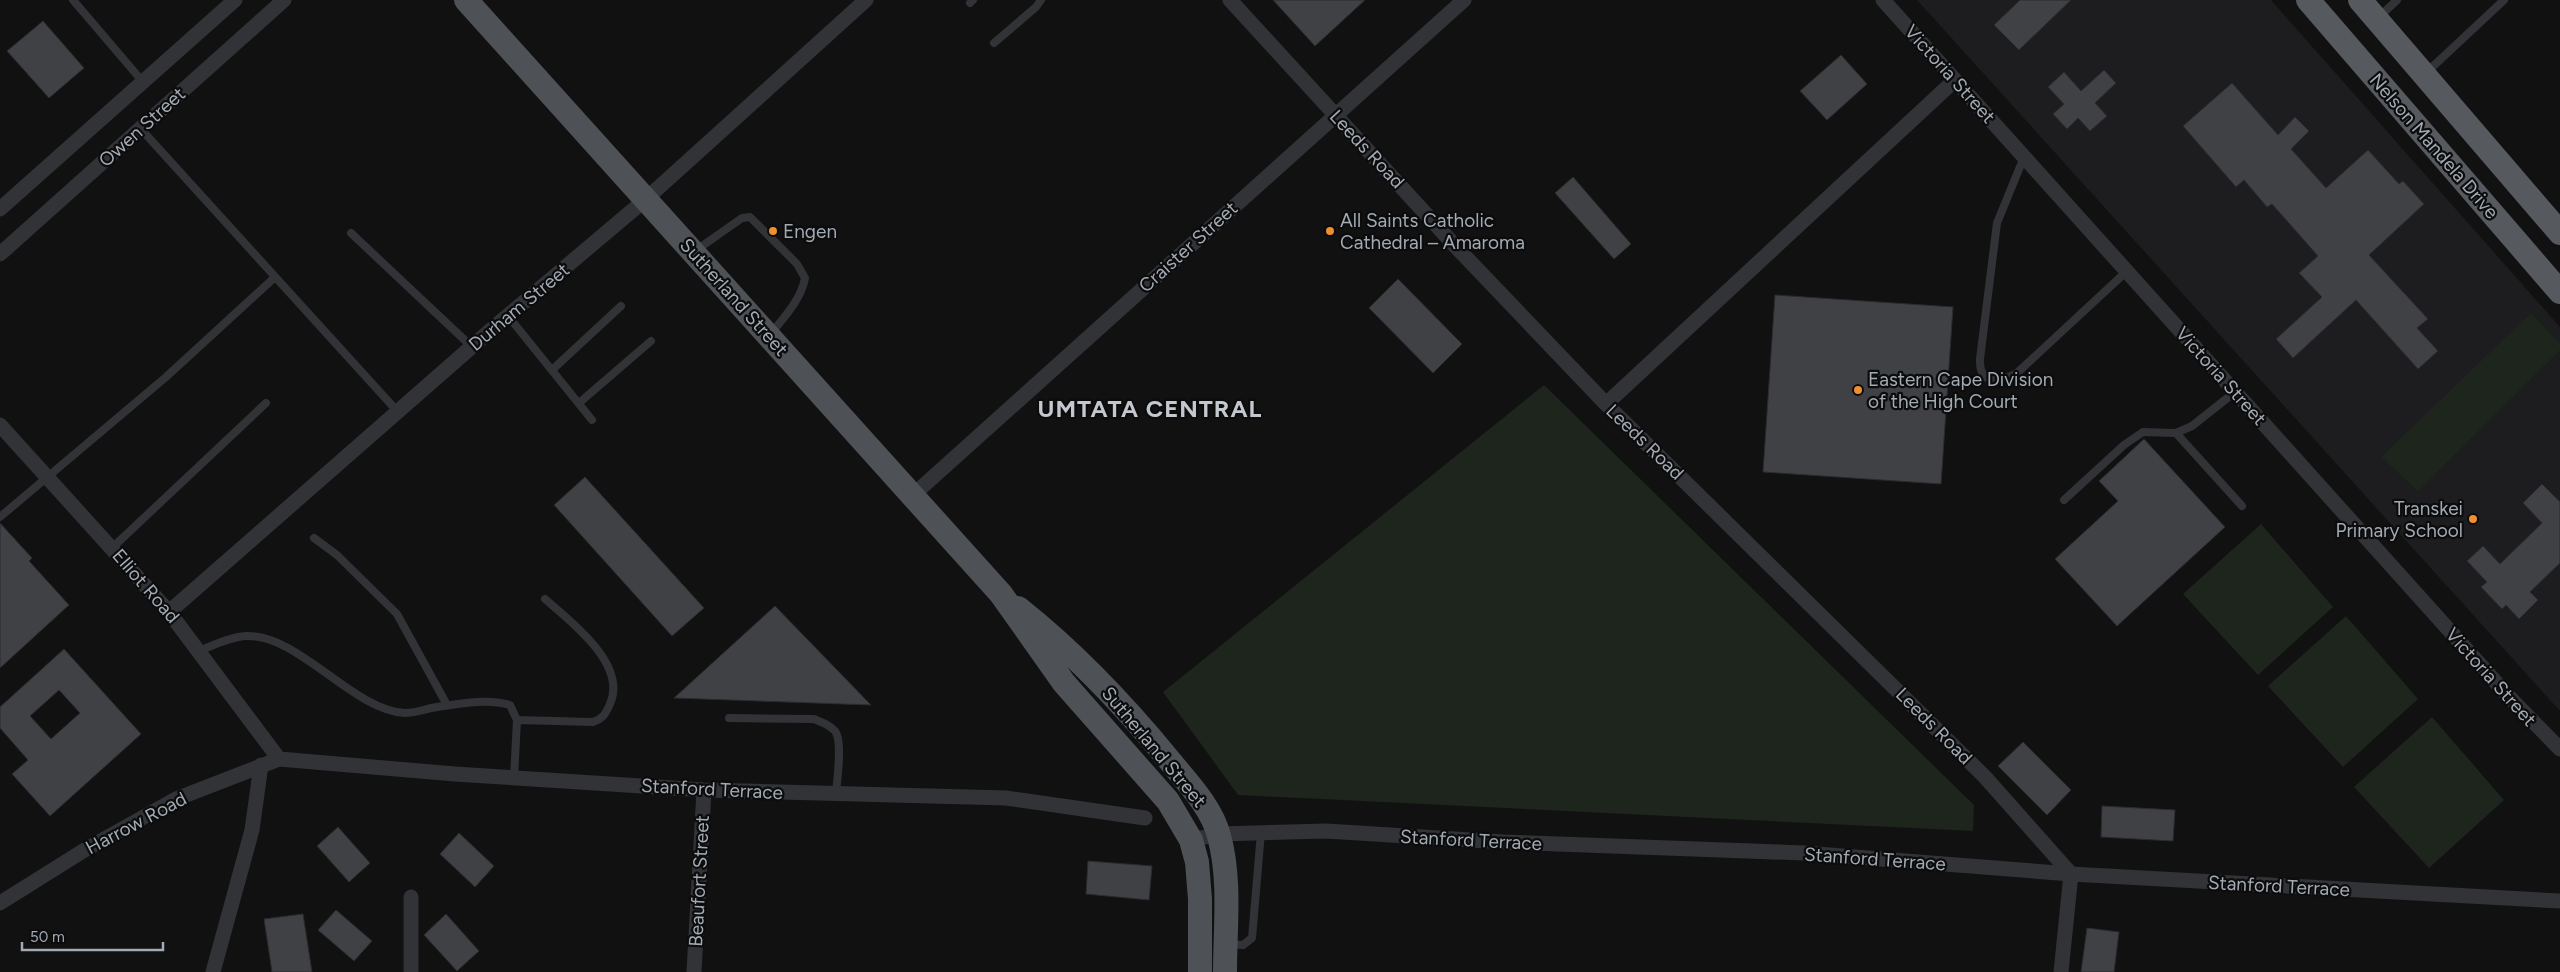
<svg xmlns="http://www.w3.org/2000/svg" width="2560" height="972" viewBox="0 0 2560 972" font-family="Figtree,sans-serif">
<rect width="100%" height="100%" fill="#111112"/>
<path fill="#1d1d1f" d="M1917,0H2271L2560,327V711Z"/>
<path fill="#1d251d" d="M2531,313L2560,344V350L2418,491L2381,457Z
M1544,385L1974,805L1973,831L1238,795L1163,692Z
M2261,524L2333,607L2258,675L2183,594Z
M2346,616L2418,699L2343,767L2268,686Z
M2432,717L2504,800L2429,868L2354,787Z"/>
<path fill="#404145" stroke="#2b2b2e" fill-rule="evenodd" d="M1273,0H1365L1315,46Z
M2020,0H2071L2019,50L1994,25Z
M43,21L84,68L49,98L7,51Z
M1841,55L1867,84L1827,120L1800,91Z
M2104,70L2116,83L2095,103L2107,116L2090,131L2078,118L2067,129L2053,114L2064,104L2048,87L2064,72L2081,91Z
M2232,83L2278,135L2295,117L2309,131L2291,149L2326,188L2368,150L2399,184L2403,181L2424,204L2369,255L2428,319L2417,328L2438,351L2418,369L2356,300L2293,358L2276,339L2322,297L2299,273L2318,256L2272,204L2267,207L2244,180L2236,187L2183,126Z
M1573,177L1631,244L1614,259L1555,193Z
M1398,279L1462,344L1433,373L1369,308Z
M1775,295L1953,307L1941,484L1763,472Z
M2144,439L2225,527L2117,626L2055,559L2118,501L2099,481Z
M585,477L704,608L672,636L554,505Z
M2542,484L2560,502V563L2530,592L2538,600L2519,619L2506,605L2502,609L2481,587L2487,582L2467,561L2483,546L2500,564L2542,523L2523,503Z
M0,523L32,558L29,561L69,605L0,668Z
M775,606L871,705L674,698Z
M64,649L141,734L50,816L12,774L28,760L0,728V707ZM59,690L80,713L51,739L30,716Z
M2023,742L2071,790L2047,815L1998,766Z
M2102,806L2175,810L2173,841L2101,837Z
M338,827L370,863L349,882L317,846Z
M459,833L494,866L475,887L440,854Z
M1088,861L1152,866L1149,900L1086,894Z
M336,910L372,941L354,961L318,930Z
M303,914L312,972H272L264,919Z
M446,914L479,951L457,971L424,935Z
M2087,928L2119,932L2114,972H2081Z"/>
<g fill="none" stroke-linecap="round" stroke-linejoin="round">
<path stroke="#323337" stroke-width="8" d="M73,0L143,82
M970,3L973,0
M2378,18L2397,0
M994,43L1036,7L1041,0
M2427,72L2504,0
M140,128L398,412
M2024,157L1997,223L1980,359C1979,386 1999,382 2017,373L2127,271
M351,233L472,347
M695,251L742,218L750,217L797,264L805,278C801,300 784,317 770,335
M508,316L592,420
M552,370L621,306
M579,403L651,341
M2176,433L2242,506
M2064,500L2124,445L2143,432L2176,433L2192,426L2235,392
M0,517L166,377L274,278
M314,538L337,555L397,614L447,705
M112,548L266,403
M199,651C214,645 230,637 246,636C299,634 352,710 405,713C413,713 423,710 431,708C455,704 486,698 510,705L517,720L514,778
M729,718L814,719C821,722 829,724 835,731C843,741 837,779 836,794
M517,720L593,722C603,719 606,713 610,704C628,664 570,621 545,599
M1228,944L1243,945L1252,938L1261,832"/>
<path stroke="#323337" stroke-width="15" d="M1230,0L1458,249L1606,404L1985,777L2071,874L2061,972
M1883,0L2511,699L2560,749
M0,209L235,0
M0,254L284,0
M1606,404L1955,80
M0,425L169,612L279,759
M912,496L1464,0
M169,612L492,329L646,199L866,0
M1191,840L1219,834L1326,831L1503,842L1804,853L2071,874L2560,901
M411,897V972
M0,903L83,851L176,799L279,759L455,774L704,790L1006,798L1145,818
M213,972L252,830L261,765
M694,972L704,790"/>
<path stroke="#4e5156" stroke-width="24" d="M466,0L1001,594L1064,683L1168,801L1191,840L1197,862L1200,899V972
M1018,608C1075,653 1124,705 1170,761C1188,783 1212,808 1219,836C1231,880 1225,927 1225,972"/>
<path stroke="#565a5f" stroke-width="24" d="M2308,0L2560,292
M2360,0L2560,233"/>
</g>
<g fill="#ed902d" stroke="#0c0c0d" stroke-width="2">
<circle cx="773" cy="231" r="5"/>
<circle cx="1330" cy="231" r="5"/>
<circle cx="1858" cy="390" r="5"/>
<circle cx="2473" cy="519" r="5"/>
</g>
<g text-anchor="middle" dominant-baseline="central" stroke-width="4.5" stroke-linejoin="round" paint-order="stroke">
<g font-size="19" fill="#a2aab3" stroke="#0c0c0d">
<text transform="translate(1950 74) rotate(48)">Victoria Street</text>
<text transform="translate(142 127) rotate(-42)">Owen Street</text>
<text transform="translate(2434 146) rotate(49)">Nelson Mandela Drive</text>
<text transform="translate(1367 149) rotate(47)">Leeds Road</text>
<text transform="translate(1188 247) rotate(-42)">Craister Street</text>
<text transform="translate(734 297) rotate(48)">Sutherland Street</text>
<text transform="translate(519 307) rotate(-40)">Durham Street</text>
<text transform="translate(2221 376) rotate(48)">Victoria Street</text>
<text transform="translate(1645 442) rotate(44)">Leeds Road</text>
<text transform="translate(146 586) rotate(49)">Elliot Road</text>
<text transform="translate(2491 677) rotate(48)">Victoria Street</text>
<text transform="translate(1934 726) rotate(45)">Leeds Road</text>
<text transform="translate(1154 747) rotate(50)">Sutherland Street</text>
<text transform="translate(712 789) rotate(3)">Stanford Terrace</text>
<text transform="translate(136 823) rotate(-28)">Harrow Road</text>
<text transform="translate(1471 840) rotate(3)">Stanford Terrace</text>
<text transform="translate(1875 859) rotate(4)">Stanford Terrace</text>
<text transform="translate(699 881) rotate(-87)">Beaufort Street</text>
<text transform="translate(2279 886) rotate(3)">Stanford Terrace</text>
</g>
<g font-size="19" fill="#a2aab3" stroke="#0c0c0d" text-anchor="start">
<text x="1340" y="220">All Saints Catholic<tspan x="1340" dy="22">Cathedral – Amaroma</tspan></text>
<text x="783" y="231">Engen</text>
<text x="1868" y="379">Eastern Cape Division<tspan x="1868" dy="22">of the High Court</tspan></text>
<text x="2463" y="508" text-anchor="end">Transkei<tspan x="2463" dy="22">Primary School</tspan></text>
</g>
<g font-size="24" font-weight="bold" letter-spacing="1" fill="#c3c8cf" stroke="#0c0c0d">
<text x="1150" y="408">UMTATA CENTRAL</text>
</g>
</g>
<path d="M22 942v8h141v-8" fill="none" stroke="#a2aab3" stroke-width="2.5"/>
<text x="30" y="942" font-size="15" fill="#a2aab3" stroke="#0c0c0d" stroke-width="4" paint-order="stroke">50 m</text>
</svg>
